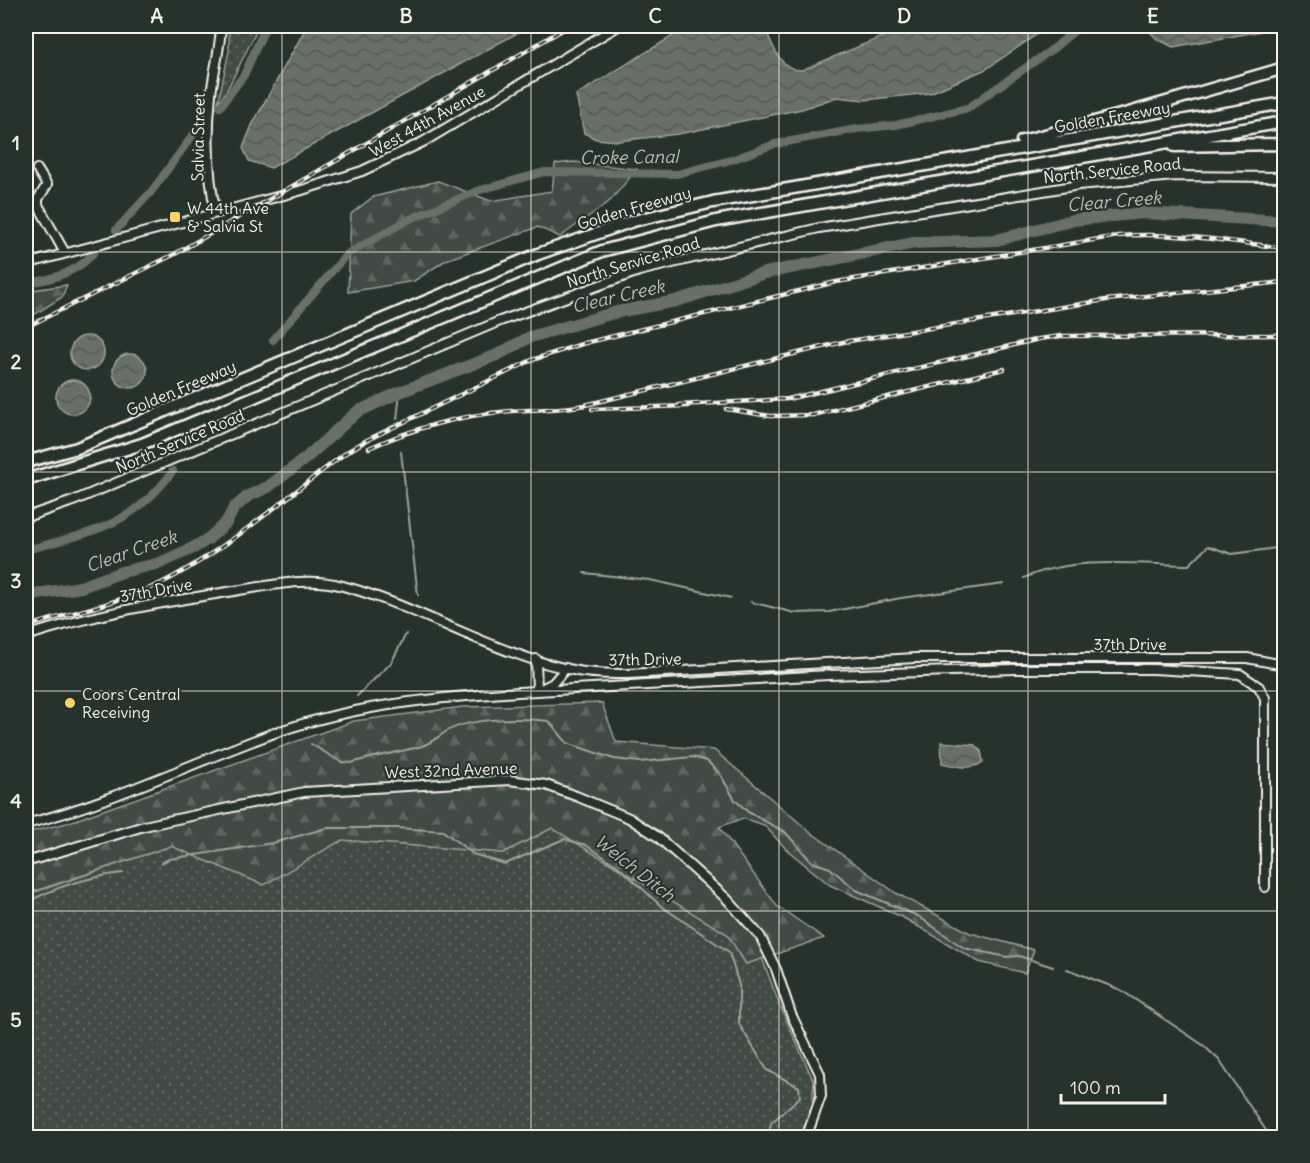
<svg xmlns="http://www.w3.org/2000/svg" width="1310" height="1163" viewBox="0 0 1310 1163" font-family="Delius,sans-serif">
<defs>
<pattern id="green-dots" width="8" height="8" patternUnits="userSpaceOnUse" patternTransform="scale(1.5)"><rect width="8" height="8" fill="#414b45"/><path d="M2 2h.1M6 6h.1" fill="none" stroke="#5d6560" stroke-width="1.8" stroke-linecap="round"/></pattern>
<pattern id="forest-firs" width="22" height="20" patternUnits="userSpaceOnUse" patternTransform="scale(1.5)"><rect width="22" height="20" fill="#414b45"/><path d="M5 1l3.5 6h-7zM16 11l3.5 6h-7z" fill="#5d6560"/></pattern>
<pattern id="water-waves" width="16" height="10" patternUnits="userSpaceOnUse" patternTransform="scale(1.5)"><rect width="16" height="10" fill="#676f68"/><path d="M0 5q4-4 8 0t8 0" fill="none" stroke="#565a55"/></pattern>
</defs>
<rect width="100%" height="100%" fill="#26332d"/>
<filter id="ink" filterUnits="userSpaceOnUse"><feTurbulence type="fractalNoise" baseFrequency=".0167" numOctaves="2"/><feDisplacementMap in="SourceGraphic" scale="12" xChannelSelector="R" yChannelSelector="G"/><feConvolveMatrix kernelMatrix="1 2 1 2 8 2 1 2 1" color-interpolation-filters="sRGB"/></filter>
<g filter="url(#ink)">
<path fill="url(#green-dots)" stroke="#9a9e96" stroke-width="1.5" d="M229,26H259L226,92L218,103L229,51Z
M552,828L728,934L746,964L762,958L780,1006L814,1082L812,1107L800,1138L26,1137V895L171,846L262,884L342,840L503,853Z"/>
<path fill="url(#forest-firs)" stroke="#9a9e96" stroke-width="1.5" d="M574,162L637,169L610,201L560,237L538,227L446,260L414,281L348,292L351,214L373,197L438,181L491,201L552,191L555,164Z
M67,285L62,297L26,320V291Z
M602,703L616,742L714,750L809,831L896,893L970,933L1034,950L1025,973L979,962L902,917L830,885L786,849L764,825L743,818L719,827L777,906L824,938L746,964L727,934L552,828L503,853L342,840L264,885L171,846L26,894V833L67,823L354,721L463,707Z"/>
<path fill="url(#water-waves)" stroke="#9fa39b" stroke-width="1.5" d="M307,26H530L271,168L249,161L243,148L252,125Z
M689,26H764C773,44 778,70 802,70L894,32L897,26H1049L986,69L930,93L864,100L837,97L802,109L678,134L618,141L596,139L584,133L576,95Z
M1144,26H1284V27L1173,47L1157,39Z
M70 353a17 17 0 1 1 34 0a17 17 0 1 1-34 0Z
M113 371a17 17 0 1 1 34 0a17 17 0 1 1-34 0Z
M56 397a17 17 0 1 1 34 0a17 17 0 1 1-34 0Z
M941,742L975,745L981,751L983,762C972,771 954,766 942,763Z"/>
<g fill="none" stroke-linecap="round" stroke-linejoin="round">
<path stroke="#9fa39b" stroke-width="2" d="M397,419L400,392
M401,452L418,595
M584,573L650,580L731,598
M1024,578C1074,556 1135,564 1189,565L1208,546L1232,554L1284,547
M751,602L795,613L829,612L901,598L1004,584
M357,696L391,663L406,634
M311,744L341,762L351,763C373,756 396,753 419,747C431,744 437,737 447,731C472,717 521,718 549,721L567,743L614,759L640,762L693,757L707,761L720,774L735,800L748,812L785,832L812,862L830,868L856,890L918,916L964,948L1007,957L1019,956L1053,967
M161,863L169,859L273,843L327,828H396L443,831L473,854L505,864L564,839L586,845L619,867L661,906L729,952L739,985V1024L767,1070L799,1087L800,1097L771,1123L768,1138
M26,903C57,886 88,877 123,873
M1067,969L1121,990L1203,1045L1219,1060L1271,1138"/>
<path stroke="#676f68" stroke-width="8" d="M220,107L244,75L266,26
M116,230L151,192L201,124
M26,283C51,280 78,273 94,252
M273,340L347,254L408,220L477,191L544,172L677,174L731,160L775,144L857,129L896,125L968,108L1054,48L1080,26
M26,550C90,532 131,528 173,471"/>
<path stroke="#676f68" stroke-width="12" d="M26,596L81,587L122,572L160,563L193,548L208,539L226,523L234,508L248,496L268,487L306,458L357,412L400,392L497,355L530,337L617,312L676,301L765,273L914,243L997,240L1073,220L1143,213L1284,221"/>
<g stroke="#f4f1e8" stroke-width="12">
<path id="minor" d="M37,169L47,185L38,199V205L65,253
M216,213C207,174 207,134 211,94C214,71 220,49 221,26
M26,264L299,191L362,171L423,142L618,26
M26,517L73,501L500,321L639,271L819,228L1079,185L1174,176L1284,177
M26,636C94,614 164,602 234,591C269,586 308,576 343,586C421,607 498,657 578,671C594,674 611,674 628,674L915,658H1247L1284,665
M541,689L553,683L566,668
M537,691L829,675L1014,669H1153L1240,674L1259,687L1265,698V887
M26,824C113,802 193,762 277,732C361,703 449,696 537,691L536,659
M26,862L144,826L304,792L509,780L546,785L576,796L629,818L658,837L727,899L760,936L776,969L791,1014L820,1074L821,1096L806,1138"/>
</g>
<g stroke="#f4f1e8" stroke-width="15">
<path id="highway" d="M1022,141L1132,112L1284,68
M1174,146L1284,144
M26,462L77,448L538,254L633,221L713,202L1284,103
M26,480L142,444L602,251L716,221L1284,122"/>
</g>
<use href="#minor" stroke="#26332d" stroke-width="8"/>
<use href="#highway" stroke="#26332d" stroke-width="10"/>
<g stroke="#f4f1e8" stroke-width="4.5">
<path id="rail" d="M26,327L175,254L569,26
M679,405L788,399L1039,339L1061,336L1284,335
M592,409L688,406
M726,409L770,416L813,415L1004,369
M369,448C414,428 461,415 511,411C536,409 560,410 585,405L843,342L1106,300L1284,282
M26,627C74,611 128,602 173,577C235,543 290,494 347,452L367,440L532,360L585,343L836,282L1118,236C1174,232 1229,241 1284,248"/>
</g>
<use href="#rail" stroke="#26332d" stroke-width="2" stroke-dasharray="7" stroke-linecap="butt"/>
</g>
</g>
<path fill="none" stroke="#f4f1e8" stroke-width="1.5" stroke-opacity="0.55" d="M282,26V1138M531,26V1138M779,26V1138M1028,26V1138M26,252H1284M26,472H1284M26,691H1284M26,911H1284"/>
<g fill="#ffd166" stroke="#26332d" stroke-width="2">
<rect x="169" y="211" width="12" height="12" rx="3"/>
<circle cx="70" cy="703" r="6"/>
</g>
<g text-anchor="middle" dominant-baseline="central" stroke-width="4.5" stroke-linejoin="round" paint-order="stroke">
<g font-size="16" fill="#f4f1e8" stroke="#26332d">
<text transform="translate(1112 117) rotate(-10)">Golden Freeway</text>
<text transform="translate(427 121) rotate(-29)">West 44th Avenue</text>
<text transform="translate(198 137) rotate(-89)">Salvia Street</text>
<text transform="translate(1112 170) rotate(-6)">North Service Road</text>
<text transform="translate(634 208) rotate(-16)">Golden Freeway</text>
<text transform="translate(633 262) rotate(-17)">North Service Road</text>
<text transform="translate(181 388) rotate(-23)">Golden Freeway</text>
<text transform="translate(180 441) rotate(-23)">North Service Road</text>
<text transform="translate(156 590) rotate(-10)">37th Drive</text>
<text x="1130" y="644">37th Drive</text>
<text transform="translate(645 659) rotate(-1)">37th Drive</text>
<text transform="translate(451 770) rotate(-2)">West 32nd Avenue</text>
</g>
<g font-size="16" fill="#f4f1e8" stroke="#26332d" text-anchor="start">
<text x="187" y="208">W 44th Ave<tspan x="187" dy="18">&amp; Salvia St</tspan></text>
<text x="82" y="694">Coors Central<tspan x="82" dy="18">Receiving</tspan></text>
</g>
<g font-size="18" font-style="italic" fill="#bcbdb5" stroke="#26332d">
<text transform="translate(629 157) rotate(-1)">Croke Canal</text>
<text transform="translate(1114 201) rotate(-5)">Clear Creek</text>
<text transform="translate(618 296) rotate(-13)">Clear Creek</text>
<text transform="translate(131 551) rotate(-19)">Clear Creek</text>
<text transform="translate(635 868) rotate(38)">Welch Ditch</text>
</g>
</g>
<rect width="1310" height="1163" fill="none" stroke="#26332d" stroke-width="66"/>
<path d="M1061 1094v9h104v-9" fill="none" stroke="#f4f1e8" stroke-width="3"/>
<text x="1070" y="1094" font-size="18" fill="#f4f1e8" stroke="#26332d" stroke-width="4.5" paint-order="stroke">100 m</text>
<rect x="33" y="33" width="1244" height="1097" fill="none" stroke="#f4f1e8" stroke-width="2"/>
<g font-size="20" text-anchor="middle" font-weight="bold" fill="#f4f1e8">
<text x="157" y="23">A</text>
<text x="406" y="23">B</text>
<text x="655" y="23">C</text>
<text x="904" y="23">D</text>
<text x="1153" y="23">E</text>
<text x="16" y="150">1</text>
<text x="16" y="369">2</text>
<text x="16" y="588">3</text>
<text x="16" y="808">4</text>
<text x="16" y="1027">5</text>
</g>
</svg>
